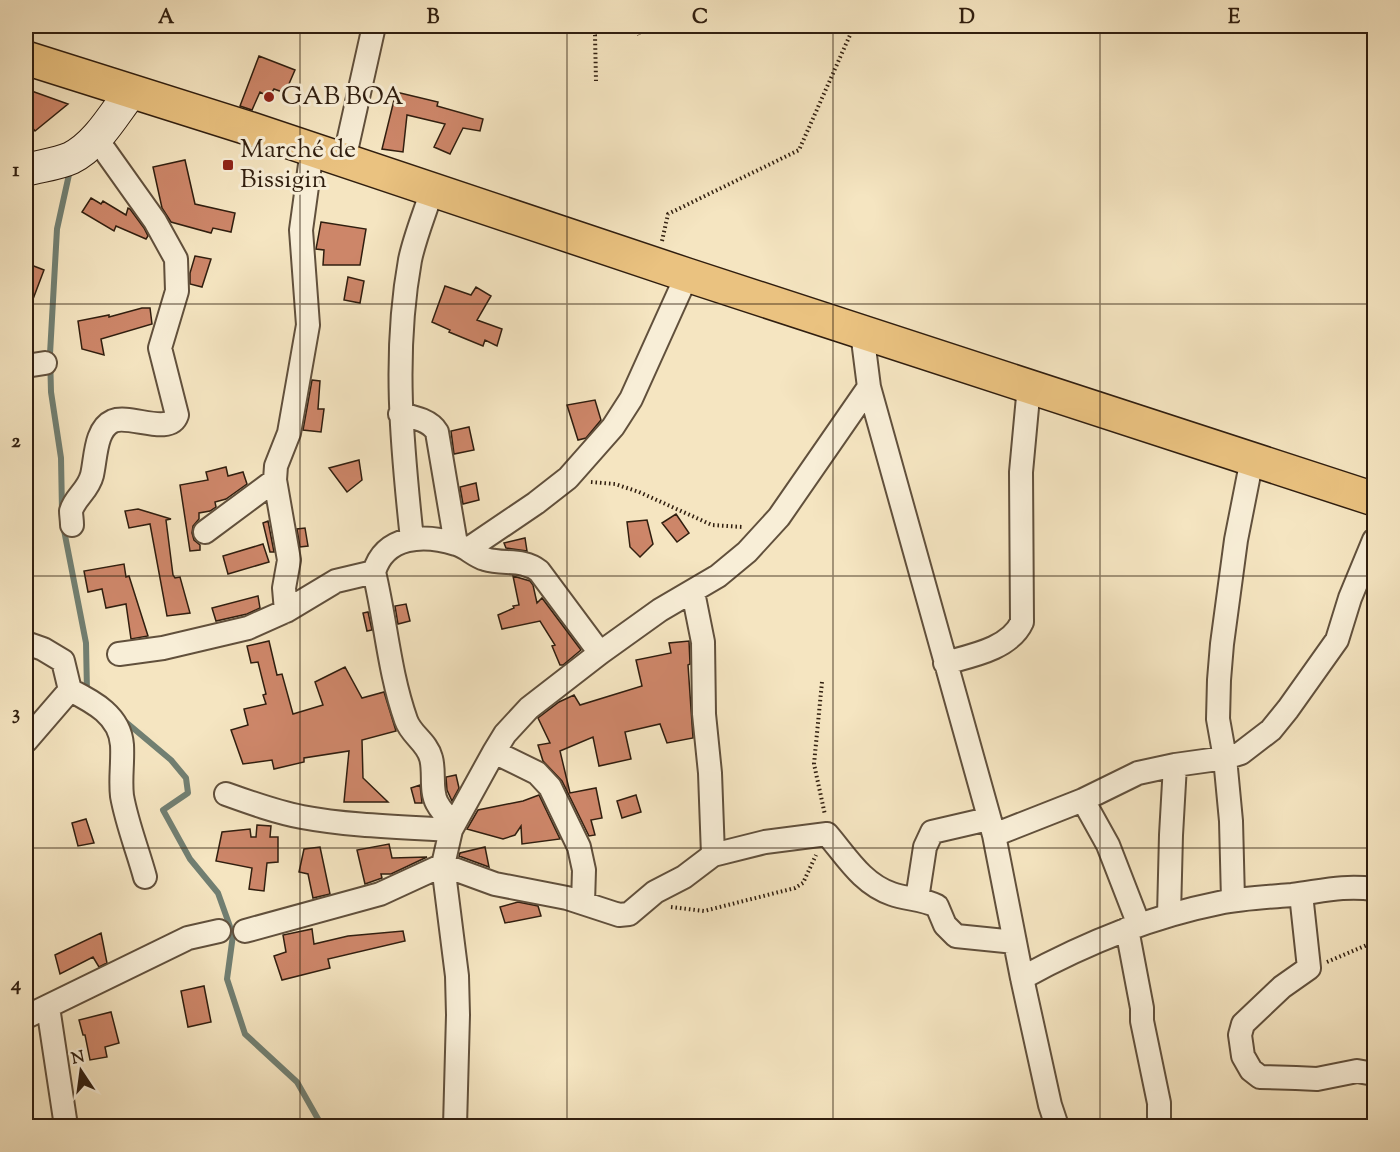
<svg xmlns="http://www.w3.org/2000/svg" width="1400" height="1152" viewBox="0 0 1400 1152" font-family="'Sorts Mill Goudy',serif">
<rect width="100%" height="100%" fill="#f5e5c1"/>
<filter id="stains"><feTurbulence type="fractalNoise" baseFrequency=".00333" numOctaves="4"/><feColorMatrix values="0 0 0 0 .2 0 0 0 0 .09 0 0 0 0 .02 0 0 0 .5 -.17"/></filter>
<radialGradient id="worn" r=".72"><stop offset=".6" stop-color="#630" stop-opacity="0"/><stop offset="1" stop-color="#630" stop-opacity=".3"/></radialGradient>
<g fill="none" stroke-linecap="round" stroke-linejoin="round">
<path stroke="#717f72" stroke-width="6" d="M62,511L61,458L51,392L50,354L57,229L70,170
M63,525L86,643L87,692
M121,718L171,760L186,778L188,793L163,810L190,859L218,893L233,935L227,979L245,1034L297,1082L322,1126"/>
</g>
<path fill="#cd8669" stroke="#301e0f" stroke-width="1.5" d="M259,56L295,70L285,93L274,89L269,97L260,92L252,110L240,106Z
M26,89L68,104L35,131L26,120Z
M396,92L438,102L437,106L483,119L480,131L463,128L450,154L434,147L445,124L407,115L403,152L382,149Z
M185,160L195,204L235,213L231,232L213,228L211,233L171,222L162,208L153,167Z
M91,198L101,204L103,201L126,215L128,208L130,209L144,228L148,236L146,239L116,226L114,231L82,212Z
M321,222L366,229L360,265H323L324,250L316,249Z
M195,256L211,259L202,287L190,284V273Z
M26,263L44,270L27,315H26Z
M348,277L364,281L360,303L344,300Z
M445,286L471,295L476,287L491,296L477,320L502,329L497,346L485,340L483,346L449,332L450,330L432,322Z
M142,308H150L152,324L101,339L104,355L82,349L78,321L109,315V317Z
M312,380L320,381L318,409H324L321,432L303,430Z
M595,400L601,420L586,438L578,440L567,405Z
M469,427L474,450L454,454L451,431Z
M359,460L362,480L347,492L329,468Z
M226,467L228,476L243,472L247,484L226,499L215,502L216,507L210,511L199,513V519L193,526L192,533L194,540L200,545V550L190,551L180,485L208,480L206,472Z
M476,483L479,500L463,504L460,487Z
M138,509L171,519L166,520L173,575L175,578L180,577L190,613L167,616L150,524L129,528L125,511Z
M676,514L689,533L677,542L662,523Z
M647,520L653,544L640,557L630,547L627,522Z
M268,521L274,552H270L263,523Z
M305,528L308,546L300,547L297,529Z
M525,538L527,551L506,548L504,543Z
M263,544L269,562L228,574L223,556Z
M124,564L126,577L129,576L148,636L131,639L126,604L106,608L102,589L88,592L84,571Z
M513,576L530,581L533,585L537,603L542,598L581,650L563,665H560L552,646L555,645L540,621L502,629L498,615L514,608L513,606L519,605Z
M258,596L260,608L247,614L216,621L212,608Z
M406,604L410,621L398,624L395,606Z
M368,612L372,630L367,631L363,613Z
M269,641L277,675L282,674L293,714L323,705L315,682L345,667L362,698L384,692L396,731L362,740L363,778L388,802H344L349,751L304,758V762L274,769L272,760L243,764L231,730L248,725L244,709L266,704L263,695L266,694L258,662L251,663L247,646Z
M689,641L690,664L688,665L693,738L667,743L660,724L625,732L631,759L599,766L593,737L560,751L570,793L596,788L602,818L591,820L595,835L589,836L562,781L543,761L538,745L550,743L538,718L559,702L574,695L580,705L642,686L636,660L671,653L669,643Z
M456,775L459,788L452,801L447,790L446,777Z
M420,785L422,803H415L411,788Z
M539,795L560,839L522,844L521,826L515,835L503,839L467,829L478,810L523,801Z
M636,795L641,812L622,818L617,801Z
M86,819L94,843L78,846L72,823Z
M257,825L271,826L270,837H278V862L267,863L264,891L249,889L252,868L216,861L222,832L250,829L251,837H256Z
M389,844L392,858L427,857L391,874H381L382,878L365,884L357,850Z
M320,847L330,894L313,898L308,874L299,872L304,849Z
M485,847L489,867L459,856L460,853Z
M518,902L538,906L541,916L505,923L500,907Z
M312,929L314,944L348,936L403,931L405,941L328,959L330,968L282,980L274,956L286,952L283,935Z
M101,933L107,963L99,967L93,957L60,974L55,955Z
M204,986L211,1022L188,1027L181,991Z
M111,1012L119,1043L105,1047L107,1057L90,1060L85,1035H83L79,1020Z"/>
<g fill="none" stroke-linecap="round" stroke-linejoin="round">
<g stroke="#61503c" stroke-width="26">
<path id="street" d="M344,160L374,26
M862,332L869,387L994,835L1022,978L1050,1105L1057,1126
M26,366L45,363
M400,414C413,417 430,420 437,432L456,544
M72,525C72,520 71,515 71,511C75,497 88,491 92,475C96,458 95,429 113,421C130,414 170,436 177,415L160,348L177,291L176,259L155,221L96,138
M205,532L275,480
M412,539C402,446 393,354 410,260C415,236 425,213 432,190
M468,549L536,503L568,478L613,427L631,399L687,275
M693,592L703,642L704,714L710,773L713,855
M286,611L284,588L289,560L275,480L276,466L289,433L308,325L301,230L312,150
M26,643L43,649L63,661L70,690C94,702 120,716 122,745C123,763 120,779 122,796C127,824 138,851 145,877
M119,654L163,648L248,628L286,611L336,581L374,572
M945,663C970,656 1010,649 1022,622L1021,472L1029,386
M26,741L70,690
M494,752L537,773L550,787L579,847L584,870L583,903
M226,794C251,803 276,812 302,817C350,826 402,827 451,830
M1083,800L1108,845L1139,925
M454,824C448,818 441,811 437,803C430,790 435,772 431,758C427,742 411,735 406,720C389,672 386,622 374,572C385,535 424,534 456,544C467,547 474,556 485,559C504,565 522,558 539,571L600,653
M994,835L1083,800L1138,773L1175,765L1225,758L1241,753L1271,730L1288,709L1337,640L1350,598L1374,540
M1301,894L1309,968L1282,987L1243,1024L1240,1035L1243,1056L1251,1070L1260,1077L1296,1078L1317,1079L1357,1071L1374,1074
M917,899L925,847L932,832L988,819
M1233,900L1231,821L1225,758L1218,719L1219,680L1222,644L1236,540L1252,459
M1169,915L1171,835L1175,765
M1127,929L1142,1008V1021L1159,1103V1126
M245,931L380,894L443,865L495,884L567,898L619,915L629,914L655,892L684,877L713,855L765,842L827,834C846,856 862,884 892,894C906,899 923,899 937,906L945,925L956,936L1015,942
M1022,978C1084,944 1149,917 1219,903C1243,898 1268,897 1292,895C1323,891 1343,885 1374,889
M48,1007L66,1126
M26,1017L188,938L219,931
M455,1126L458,1015L457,976L443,865L451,830L494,752L505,734L529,708L600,653L660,610L718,576L747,552L779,517L869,387"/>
</g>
<g stroke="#301e0f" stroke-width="34">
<path id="secondary" d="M26,170C40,166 58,164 71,158C97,145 114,114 131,92"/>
</g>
<g stroke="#301e0f" stroke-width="36">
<path id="primary" d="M26,58L251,129L687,275L1374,499"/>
</g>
<path stroke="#301e0f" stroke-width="4" stroke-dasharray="1.5 3" stroke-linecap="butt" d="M593,26L595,35L596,81
M636,26L639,35
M662,241L668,214L799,150L854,26
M591,482L615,484L639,492L712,525L742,527
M822,682L814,764L825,815
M671,907L704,911L795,888L803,883L816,855
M1327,962L1374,942"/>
<use href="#street" stroke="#f8eed7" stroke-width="22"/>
<use href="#secondary" stroke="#f8eed7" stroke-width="32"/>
<use href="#primary" stroke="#eac280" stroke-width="33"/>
</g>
<path fill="none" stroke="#301e0f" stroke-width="1.5" stroke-opacity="0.55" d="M300,26V1126M567,26V1126M833,26V1126M1100,26V1126M26,304H1374M26,576H1374M26,848H1374"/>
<g fill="#8f2418" stroke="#f8eed7" stroke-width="2">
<circle cx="269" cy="97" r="6"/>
<rect x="222" y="159" width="12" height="12" rx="3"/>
</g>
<g text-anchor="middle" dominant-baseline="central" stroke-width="6" stroke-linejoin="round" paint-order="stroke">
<g font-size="26" fill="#301e0f" stroke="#f8eed7" text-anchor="start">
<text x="281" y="97">GAB BOA</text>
<text x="240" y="150">Marché de<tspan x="240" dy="30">Bissigin</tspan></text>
</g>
</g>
<rect width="1400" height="1152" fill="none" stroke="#f5e5c1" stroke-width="66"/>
<g transform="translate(81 1071) rotate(347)" stroke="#f8eed7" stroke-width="4.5" paint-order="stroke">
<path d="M0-4.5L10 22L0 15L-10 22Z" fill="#301e0f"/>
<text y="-9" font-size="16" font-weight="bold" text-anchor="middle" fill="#301e0f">N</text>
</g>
<rect x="33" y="33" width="1334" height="1086" fill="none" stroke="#301e0f" stroke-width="2"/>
<g font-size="20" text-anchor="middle" font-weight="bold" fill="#301e0f">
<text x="166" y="23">A</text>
<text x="433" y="23">B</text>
<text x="700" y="23">C</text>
<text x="967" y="23">D</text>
<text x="1234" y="23">E</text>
<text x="16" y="176">1</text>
<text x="16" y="447">2</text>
<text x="16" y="719">3</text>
<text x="16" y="990">4</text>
</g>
<rect width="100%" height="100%" filter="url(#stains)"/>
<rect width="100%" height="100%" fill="url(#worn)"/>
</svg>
